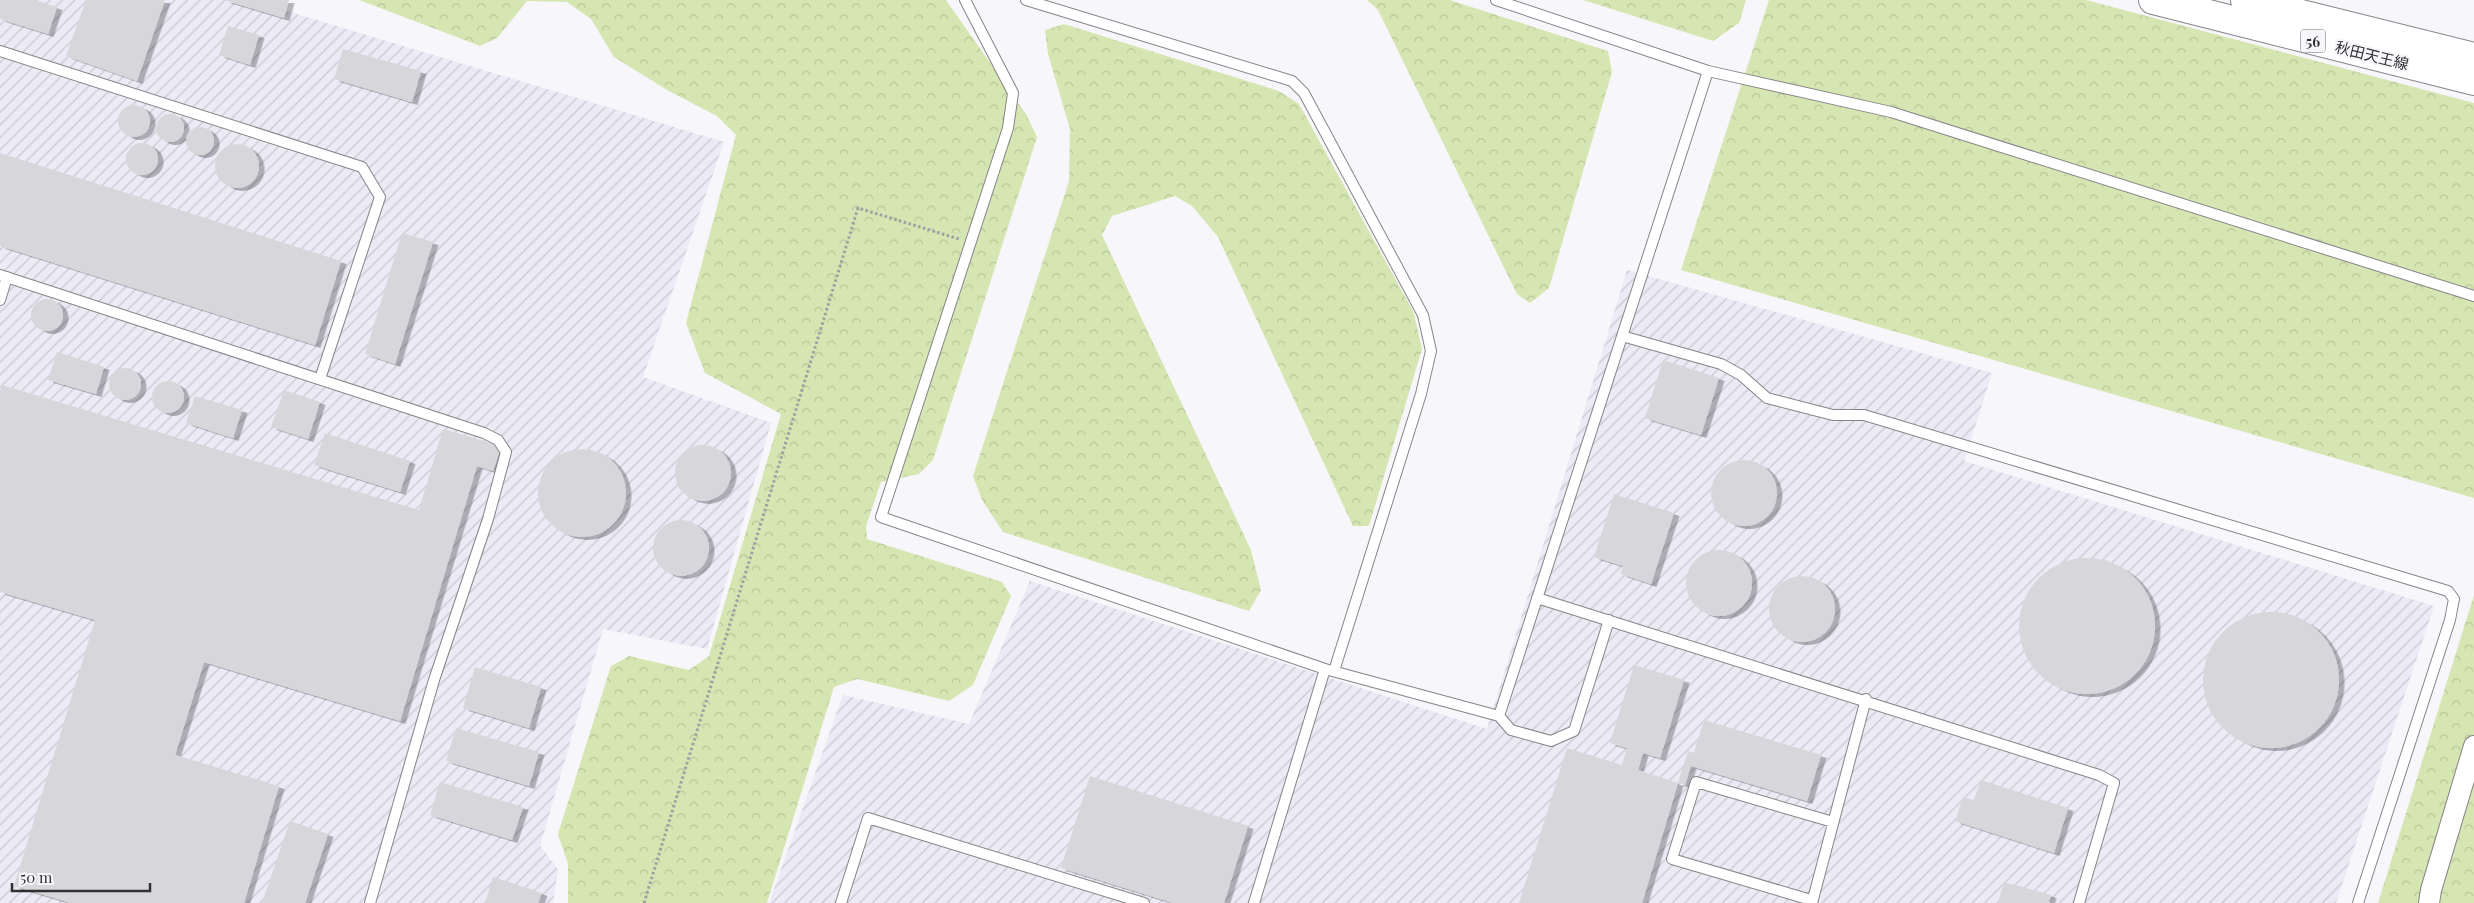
<svg xmlns="http://www.w3.org/2000/svg" width="2474" height="903" viewBox="0 0 2474 903" font-family="'Playfair Display','Noto Sans JP',serif">
<defs>
<pattern id="industrial-furrows" width="10" height="10" patternUnits="userSpaceOnUse" patternTransform="scale(1.25)"><rect width="10" height="10" fill="#ebeaf5"/><path d="M-1 1l2-2M0 10L10 0M9 11l2-2" fill="none" stroke="#cac9d2"/></pattern>
<pattern id="forest-crowns" width="20" height="18" patternUnits="userSpaceOnUse" patternTransform="scale(1.25)"><rect width="20" height="18" fill="#d6e6b2"/><path d="M2 6a3 3 0 1 1 6 0M12 15a3 3 0 1 1 6 0" fill="none" stroke="#b8c69a"/></pattern>
<filter id="shadow"><feDropShadow dx="5.5" dy="3" stdDeviation="0" flood-color="#0004"/></filter>
</defs>
<rect width="100%" height="100%" fill="#f7f6fa"/>
<path fill="url(#industrial-furrows)" d="M0,0H250L724,142L643,377L771,423L707,649L603,629L540,846L558,869L553,903H0Z
M1627,270L1992,373L1964,461L2434,606L2336,903H769L843,695L969,724L1030,581L1487,729Z"/>
<path fill="url(#forest-crowns)" d="M359,0H946L1026,114L1037,137L933,460L919,474L881,482L866,526L867,539L1002,582L1011,596L973,685L949,701L857,679L834,687L767,903H568V864L558,834L611,666L629,656L689,670L709,656L781,414L705,373L686,323L736,135L717,116L667,90L614,57L591,19L567,2L527,1L497,38L480,46Z
M1367,0H1450L1608,51L1612,72L1549,288L1530,303L1517,294L1378,10Z
M1583,0H1746L1739,23L1713,41Z
M1769,0H2086L2474,103V498L1681,270Z
M1064,24L1279,91L1299,104L1414,313L1422,349L1369,526H1353L1218,237L1192,206L1175,196L1112,216L1102,235L1251,550L1261,590L1249,611L1003,532L982,500L973,476L1069,181L1070,129L1048,54L1045,30Z
M2474,595V903H2378Z"/>
<path fill="#d7d7db" filter="url(#shadow)" d="M0,0H35L57,7L48,34L0,19Z
M86,0H165L137,81L66,56Z
M224,0H289L284,18Z
M228,26L259,35L250,65L219,55Z
M343,49L421,71L412,102L334,79Z
M118 121a16 16 0 1 1 32 0a16 16 0 1 1-32 0Z
M156 128a14 14 0 1 1 28 0a14 14 0 1 1-28 0Z
M186 141a14 14 0 1 1 28 0a14 14 0 1 1-28 0Z
M126 159a16 16 0 1 1 32 0a16 16 0 1 1-32 0Z
M215 166a22 22 0 1 1 44 0a22 22 0 1 1-44 0Z
M0,153L341,261L315,345L0,246Z
M402,233L433,242L395,364L365,354Z
M31 315a16 16 0 1 1 32 0a16 16 0 1 1-32 0Z
M57,352L104,367L96,394L48,380Z
M1663,360L1719,378L1701,435L1645,418Z
M109 384a16 16 0 1 1 32 0a16 16 0 1 1-32 0Z
M152 397a16 16 0 1 1 32 0a16 16 0 1 1-32 0Z
M2,385L419,510L443,429L501,446L493,471L477,466L400,721L204,662L175,755L279,786L244,903H71L14,886L95,620L0,592V391Z
M284,390L320,402L308,439L271,427Z
M195,396L242,410L233,438L186,423Z
M325,433L410,461L400,492L314,465Z
M675 473a28 28 0 1 1 56 0a28 28 0 1 1-56 0Z
M538 493a44 44 0 1 1 88 0a44 44 0 1 1-88 0Z
M1711 493a33 33 0 1 1 66 0a33 33 0 1 1-66 0Z
M1614,494L1674,513L1651,584L1621,574L1623,566L1594,557Z
M653 548a28 28 0 1 1 56 0a28 28 0 1 1-56 0Z
M1686 583a33 33 0 1 1 66 0a33 33 0 1 1-66 0Z
M2019 626a68 68 0 1 1 136 0a68 68 0 1 1-136 0Z
M1769 609a33 33 0 1 1 66 0a33 33 0 1 1-66 0Z
M2203 680a68 68 0 1 1 136 0a68 68 0 1 1-136 0Z
M1634,665L1684,680L1660,758L1643,753L1638,770L1678,783L1642,903H1519L1567,748L1622,765L1627,748L1610,743Z
M475,667L541,687L529,728L463,708Z
M1704,720L1821,755L1807,801L1691,766L1685,785L1678,783L1688,751L1694,753Z
M456,728L539,752L529,786L446,761Z
M1090,776L1248,826L1224,903H1173L1061,868Z
M1981,780L2068,808L2054,853L1955,821L1963,797L1974,800Z
M440,782L523,807L512,840L430,815Z
M290,821L328,834L305,903H262Z
M493,877L542,893L538,903H485Z
M2004,882L2051,895L2049,903H1998Z"/>
<g fill="none" stroke-linecap="round" stroke-linejoin="round">
<g stroke="#858488" stroke-width="12">
<path id="service" d="M965,0L1013,93L1008,128L881,517L1325,669L1499,716L1708,71
M1026,0L1292,81L1304,93L1423,315L1431,351L1421,394L1334,671
M1496,0L1708,71L1891,112L2474,296
M0,51L362,167L380,197L320,379
M0,275L484,433L498,440L506,452L488,519L434,680L370,903
M0,300L7,277
M1622,336L1721,364L1741,375L1767,398L1833,415H1864L2448,591L2454,599L2450,620L2358,903
M1537,598L2099,775L2114,783L2079,903
M1499,716L1511,730L1551,741L1574,731L1609,620
M1811,900L1672,859L1696,782L1833,822
M841,903L868,818L1144,903
M1254,903L1325,669
M1812,903L1866,699"/>
</g>
<g stroke="#858488" stroke-width="22">
<path id="minor" d="M2429,903L2431,890L2474,746"/>
</g>
<g stroke="#858488" stroke-width="30">
<path id="primary" d="M2153,0L2474,81
M2245,0L2474,57"/>
</g>
<path stroke="#a09fa2" stroke-width="3" stroke-dasharray="2.5 2.5" stroke-linecap="butt" d="M644,903L858,208L959,239"/>
<use href="#service" stroke="#fff" stroke-width="10"/>
<use href="#minor" stroke="#fff" stroke-width="20"/>
<use href="#primary" stroke="#fff" stroke-width="28"/>
</g>
<g text-anchor="middle" dominant-baseline="central" stroke-width="4.5" stroke-linejoin="round" paint-order="stroke">
<rect fill="#f7f6fa" stroke="#6c6c6e" stroke-width="1" x="2300.5" y="29.5" width="25" height="23" rx="4"/>
<g font-size="14" font-weight="bold" fill="#313132">
<text x="2313" y="41">56</text>
</g>
<g font-size="15" fill="#313132" stroke="#f7f6fa">
<text transform="translate(2372 55) rotate(14)">秋田天王線</text>
</g>
</g>
<path d="M12 883v8h138v-8" fill="none" stroke="#313132" stroke-width="2.5"/>
<text x="20" y="883" font-size="15" fill="#313132" stroke="#f7f6fa" stroke-width="4" paint-order="stroke">50 m</text>
</svg>
